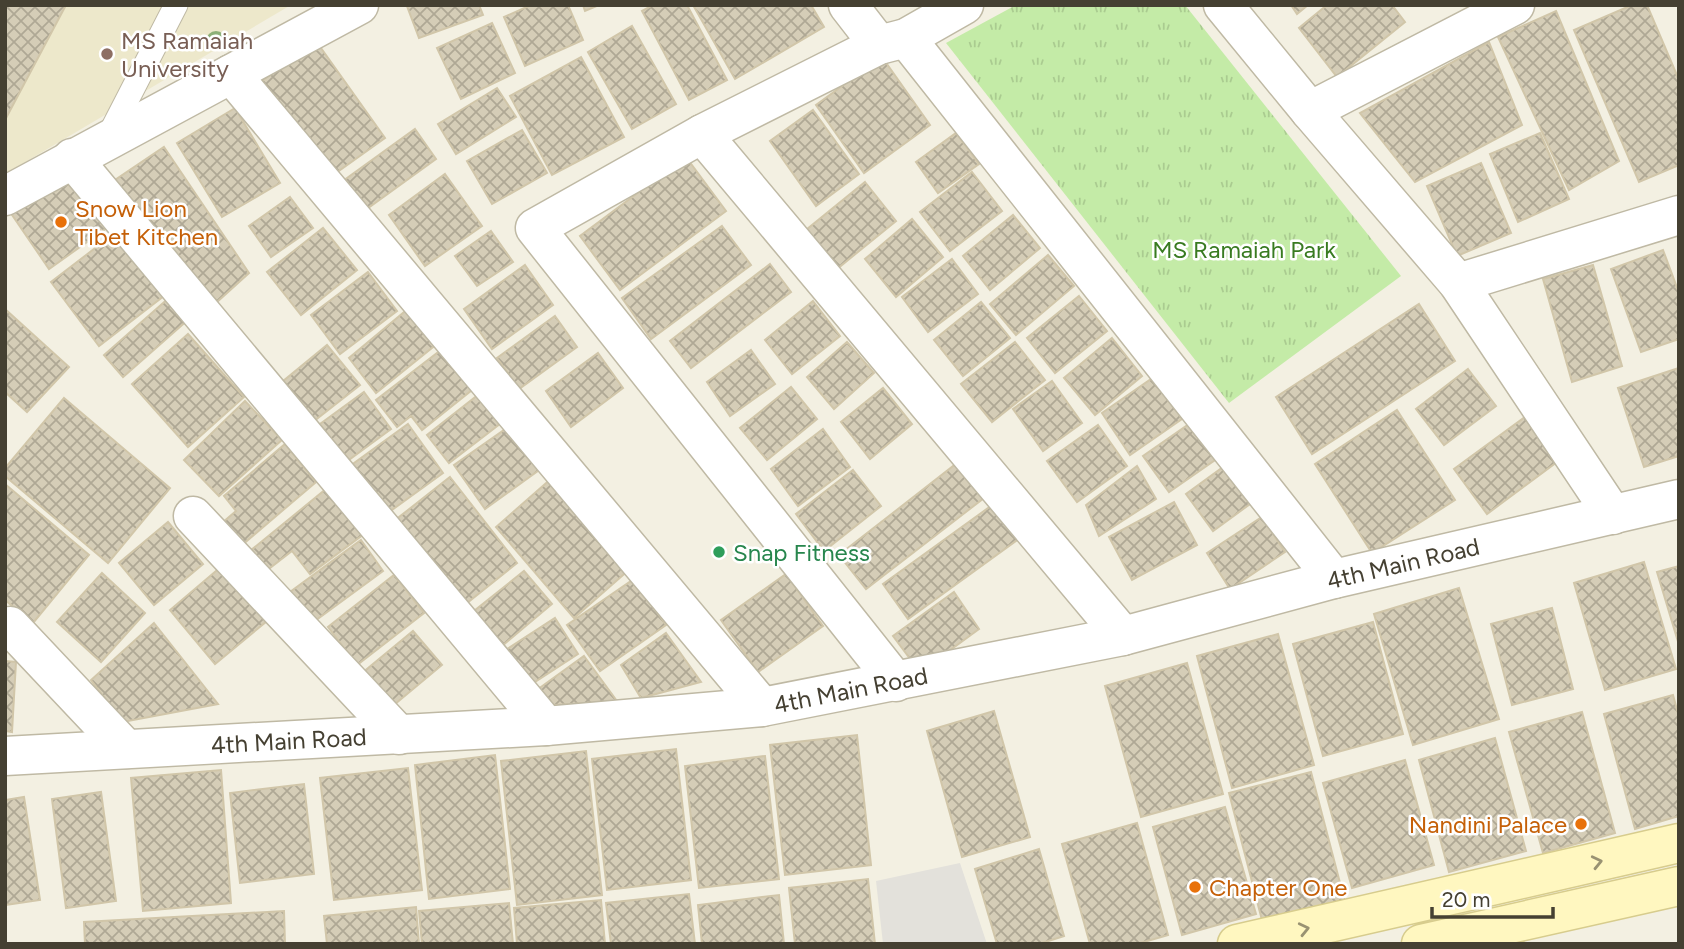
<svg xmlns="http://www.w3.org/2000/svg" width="1684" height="949" viewBox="0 0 1684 949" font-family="Figtree,sans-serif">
<defs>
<pattern id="park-tufts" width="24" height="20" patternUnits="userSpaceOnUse" patternTransform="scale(1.75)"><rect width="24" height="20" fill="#c4eba7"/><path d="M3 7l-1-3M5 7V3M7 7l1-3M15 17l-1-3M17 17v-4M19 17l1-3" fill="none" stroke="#aacb90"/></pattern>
<pattern id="building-cross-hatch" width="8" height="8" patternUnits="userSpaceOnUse" patternTransform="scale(1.75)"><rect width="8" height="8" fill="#d5cdb7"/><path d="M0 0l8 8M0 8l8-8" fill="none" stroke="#afa895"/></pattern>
</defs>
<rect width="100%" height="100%" fill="#f3f0e2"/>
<path fill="#ede8cb" d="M5,5H291L5,174Z"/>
<path fill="url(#park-tufts)" d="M1016,5H1185L1401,276L1229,403L946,43Z"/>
<path fill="#e3e1db" d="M960,863L987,944H883L876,881Z"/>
<path fill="url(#building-cross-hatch)" stroke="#d1c6a9" stroke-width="2" d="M5,5H66L5,120Z
M410,5H479L483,15L419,38L407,6Z
M531,5H568L583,40L525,66L504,17Z
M583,5H599L585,11Z
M653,5H687L727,80L689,100L642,11Z
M693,5H811L824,27L735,79Z
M1291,5H1308L1297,14Z
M1327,5H1392L1405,22L1337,77L1299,28Z
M1632,5H1647L1679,80V165L1639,182L1574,30Z
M1556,11L1619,161L1569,190L1498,37Z
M492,23L515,73L461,99L437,48Z
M632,26L676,104L632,129L588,52Z
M316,41L385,138L326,180L258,84Z
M1489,42L1522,125L1415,182L1360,113Z
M581,57L624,137L552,175L510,96Z
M882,57L930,125L864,173L816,105Z
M497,88L516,117L456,154L438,124Z
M235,108L280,183L222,217L177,143Z
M813,110L859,174L816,206L770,141Z
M415,129L436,159L357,216L336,186Z
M522,130L547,173L492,204L467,161Z
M956,133L979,164L938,193L916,162Z
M1540,133L1569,199L1518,222L1490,154Z
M164,147L249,273L206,312L109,184Z
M686,157L726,211L620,290L580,236Z
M1481,163L1511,233L1457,256L1427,186Z
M71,166L111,225L49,269L8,209Z
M972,172L1002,211L950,251L920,212Z
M445,174L482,226L425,266L389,215Z
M865,182L896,221L837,269L806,230Z
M290,197L313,228L271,257L249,226Z
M1013,215L1040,248L990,290L963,256Z
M912,219L943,257L896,297L865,259Z
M722,226L751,265L651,339L622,298Z
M323,228L357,270L301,315L267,272Z
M120,229L169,292L99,346L51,282Z
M491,231L513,262L477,286L455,256Z
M1663,250L1679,293V339L1641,352L1611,269Z
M1048,255L1074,286L1016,335L990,304Z
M952,259L978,294L928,332L902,297Z
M770,264L791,292L691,368L670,341Z
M525,265L553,305L492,349L464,309Z
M1593,265L1622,366L1572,382L1543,279Z
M368,272L397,311L340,354L311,315Z
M1079,296L1107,331L1055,373L1027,338Z
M170,297L189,319L123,377L104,355Z
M813,301L840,336L792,374L765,340Z
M981,302L1010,338L963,376L934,340Z
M1419,304L1455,361L1312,454L1276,397Z
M409,308L438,343L376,393L349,358Z
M5,309L69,367L27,412L5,392Z
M555,316L577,347L519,389L497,358Z
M188,334L244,397L188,447L132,384Z
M1112,338L1142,376L1095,415L1064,378Z
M847,342L874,373L834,409L807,377Z
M1015,342L1045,380L992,422L961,384Z
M327,345L360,385L314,421L282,382Z
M441,350L472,390L422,430L411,416L397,427L376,400Z
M751,350L775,384L730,416L707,382Z
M598,353L623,388L571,427L546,391Z
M1679,368V456L1644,467L1618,388Z
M1468,369L1496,406L1444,445L1416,409Z
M1154,377L1182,419L1130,455L1102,413Z
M1052,381L1082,423L1043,451L1013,409Z
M791,387L817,419L767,460L740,428Z
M883,388L912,424L870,459L841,422Z
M483,391L505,420L449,463L427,435Z
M364,392L391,429L346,462L320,424Z
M64,398L170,488L108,563L5,476V468Z
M245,401L282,440L219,496L184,460Z
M1397,410L1455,500L1372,553L1315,464Z
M1525,417L1557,462L1487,514L1454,469Z
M1192,422L1218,458L1169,492L1143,456Z
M408,424L443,473L385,515L350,466Z
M511,425L542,468L485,509L454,465Z
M1098,425L1127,466L1077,502L1047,461Z
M823,429L850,467L798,506L771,469Z
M285,444L316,482L235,551L216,528L236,511L224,496Z
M1230,462L1257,499L1213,531L1186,494Z
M957,463L984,498L866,589L839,555Z
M1137,466L1156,499L1099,536L1086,505Z
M853,470L881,506L824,551L796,514Z
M450,477L517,563L462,607L394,521Z
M552,478L630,569L574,618L496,527Z
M5,484L89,555L33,623L5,600Z
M326,489L364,534L310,574L292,551L266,571L250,551Z
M1174,502L1197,545L1132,580L1109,537Z
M995,503L1020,538L908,619L883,584Z
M1262,517L1285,552L1230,589L1207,553Z
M168,522L203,564L154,605L119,563Z
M361,540L383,571L312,623L290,592Z
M1644,562L1676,669L1605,690L1574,583Z
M222,566L267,621L215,664L170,610Z
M1679,566V645L1657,572Z
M524,571L552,604L502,646L474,611Z
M102,573L145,613L101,662L57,622Z
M786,574L823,626L758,672L721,620Z
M394,575L424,613L357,665L328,627Z
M634,579L666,625L600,671L567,625Z
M1459,588L1499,719L1413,745L1374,614Z
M954,592L979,629L920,672L893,636Z
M1552,608L1573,689L1512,705L1491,624Z
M555,618L578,654L524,689L501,653Z
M1373,622L1403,734L1323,756L1293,644Z
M154,623L218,704L123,722L91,680Z
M413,631L442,665L389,709L361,674Z
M666,633L701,682L641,698L621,665Z
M1278,634L1314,765L1232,788L1197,656Z
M584,656L617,701L540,706L534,692Z
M5,661L16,662L12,732L5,731Z
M1187,663L1223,794L1141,817L1105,686Z
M1673,695L1679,717V816L1635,829L1604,714Z
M994,711L1030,837L962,857L927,731Z
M1582,712L1615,833L1543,853L1509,732Z
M857,735L871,865L785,875L770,745Z
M1495,738L1526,851L1449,872L1419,760Z
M676,749L691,880L607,890L592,759Z
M586,751L602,895L517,905L501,761Z
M495,755L510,889L429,899L415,765Z
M765,756L779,879L699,888L685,766Z
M1405,760L1434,865L1352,888L1323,783Z
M408,768L422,890L334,900L320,778Z
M221,770L231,903L143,911L131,778Z
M1311,772L1345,902L1263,924L1229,793Z
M304,784L314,874L240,883L230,793Z
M101,792L116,901L66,908L52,799Z
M24,797L40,900L5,905V800Z
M1225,807L1256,914L1182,935L1153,827Z
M1137,823L1168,935L1137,944H1090L1062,844Z
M1039,849L1064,936L1039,944H997L975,869Z
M868,879L875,944H795L789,888Z
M689,894L695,944H611L606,903Z
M779,895L784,944H702L698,905Z
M601,900L605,944H517L514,908Z
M509,903L513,944H422L419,911Z
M416,907L419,944H327L324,916Z
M284,911L285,944H85L84,922Z"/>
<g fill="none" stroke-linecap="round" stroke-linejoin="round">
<g stroke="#bfb9a4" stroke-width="25">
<path id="service" d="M107,139L176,5"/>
</g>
<g stroke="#bfb9a4" stroke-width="41">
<g id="minor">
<path d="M848,5L879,45"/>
<path d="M1223,5L1310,111L1458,283L1613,515"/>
<path d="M906,38L1334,579"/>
<path d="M231,74L762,707"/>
<path d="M1310,111L1515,5"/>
<path d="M702,134L1123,636"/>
<path d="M72,158L546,726"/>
<path d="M1458,283L1679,215"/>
<path d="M193,516L399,735"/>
<path d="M5,627L10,626L126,749"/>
<path d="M896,682L535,228L702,134L879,45L906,38L964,5"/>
<path id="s1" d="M5,756L546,726L762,707L1123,636L1334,579L1679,499"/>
</g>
</g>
<g stroke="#bfb9a4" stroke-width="41">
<path id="tertiary" d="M5,196L359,5"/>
</g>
<g stroke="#d7cc8d" stroke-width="41">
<path id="secondary" d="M1237,944L1679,843
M1421,944L1679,886"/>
</g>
<use href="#service" stroke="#fff" stroke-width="23"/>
<use href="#minor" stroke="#fff" stroke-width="38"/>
<use href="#tertiary" stroke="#fff" stroke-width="38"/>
<use href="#secondary" stroke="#fff7c0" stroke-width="38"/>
</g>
<circle fill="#8db078" cx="216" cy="41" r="10"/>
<defs><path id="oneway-chevron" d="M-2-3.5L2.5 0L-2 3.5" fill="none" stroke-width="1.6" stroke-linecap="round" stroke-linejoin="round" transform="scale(1.75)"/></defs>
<g stroke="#999272">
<use href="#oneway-chevron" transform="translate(1597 862) rotate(-13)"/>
<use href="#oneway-chevron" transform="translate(1304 929) rotate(-13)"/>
</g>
<circle fill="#8d6e63" stroke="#fff" stroke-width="2.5" cx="107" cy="54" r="7"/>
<g fill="#e8710a" stroke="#fff" stroke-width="2.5">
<circle cx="61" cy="222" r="7"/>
<circle cx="1581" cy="824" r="7"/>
<circle cx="1195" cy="887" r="7"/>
</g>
<circle fill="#2e9e5b" stroke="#fff" stroke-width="2.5" cx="719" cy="552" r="7"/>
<g text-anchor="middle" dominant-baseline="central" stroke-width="5" stroke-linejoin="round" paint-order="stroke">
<g font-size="24" fill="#785e54" stroke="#fff" text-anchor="start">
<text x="121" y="40">MS Ramaiah<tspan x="121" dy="28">University</tspan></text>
</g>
<g font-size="24" fill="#c56008" stroke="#fff" text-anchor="start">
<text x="75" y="208">Snow Lion<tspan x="75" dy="28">Tibet Kitchen</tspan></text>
<text x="1567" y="824" text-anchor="end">Nandini Palace</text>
<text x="1209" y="887">Chapter One</text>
</g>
<g font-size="24" fill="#397b21" stroke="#fff">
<text x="1244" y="249">MS Ramaiah Park</text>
</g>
<g font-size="24" fill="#27864d" stroke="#fff" text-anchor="start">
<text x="733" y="552">Snap Fitness</text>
</g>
<g font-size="24" fill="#454032" stroke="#fff">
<text stroke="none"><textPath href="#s1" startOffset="1416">4th Main Road</textPath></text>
<text stroke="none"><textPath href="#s1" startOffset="849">4th Main Road</textPath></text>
<text stroke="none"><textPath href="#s1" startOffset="284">4th Main Road</textPath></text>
</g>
</g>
<rect width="1684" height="949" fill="none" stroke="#454032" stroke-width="14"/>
<path d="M1432 907v10h121v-10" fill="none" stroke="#454032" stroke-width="3.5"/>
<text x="1442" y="907" font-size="21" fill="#454032" stroke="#ffffff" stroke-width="5" paint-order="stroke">20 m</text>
</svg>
